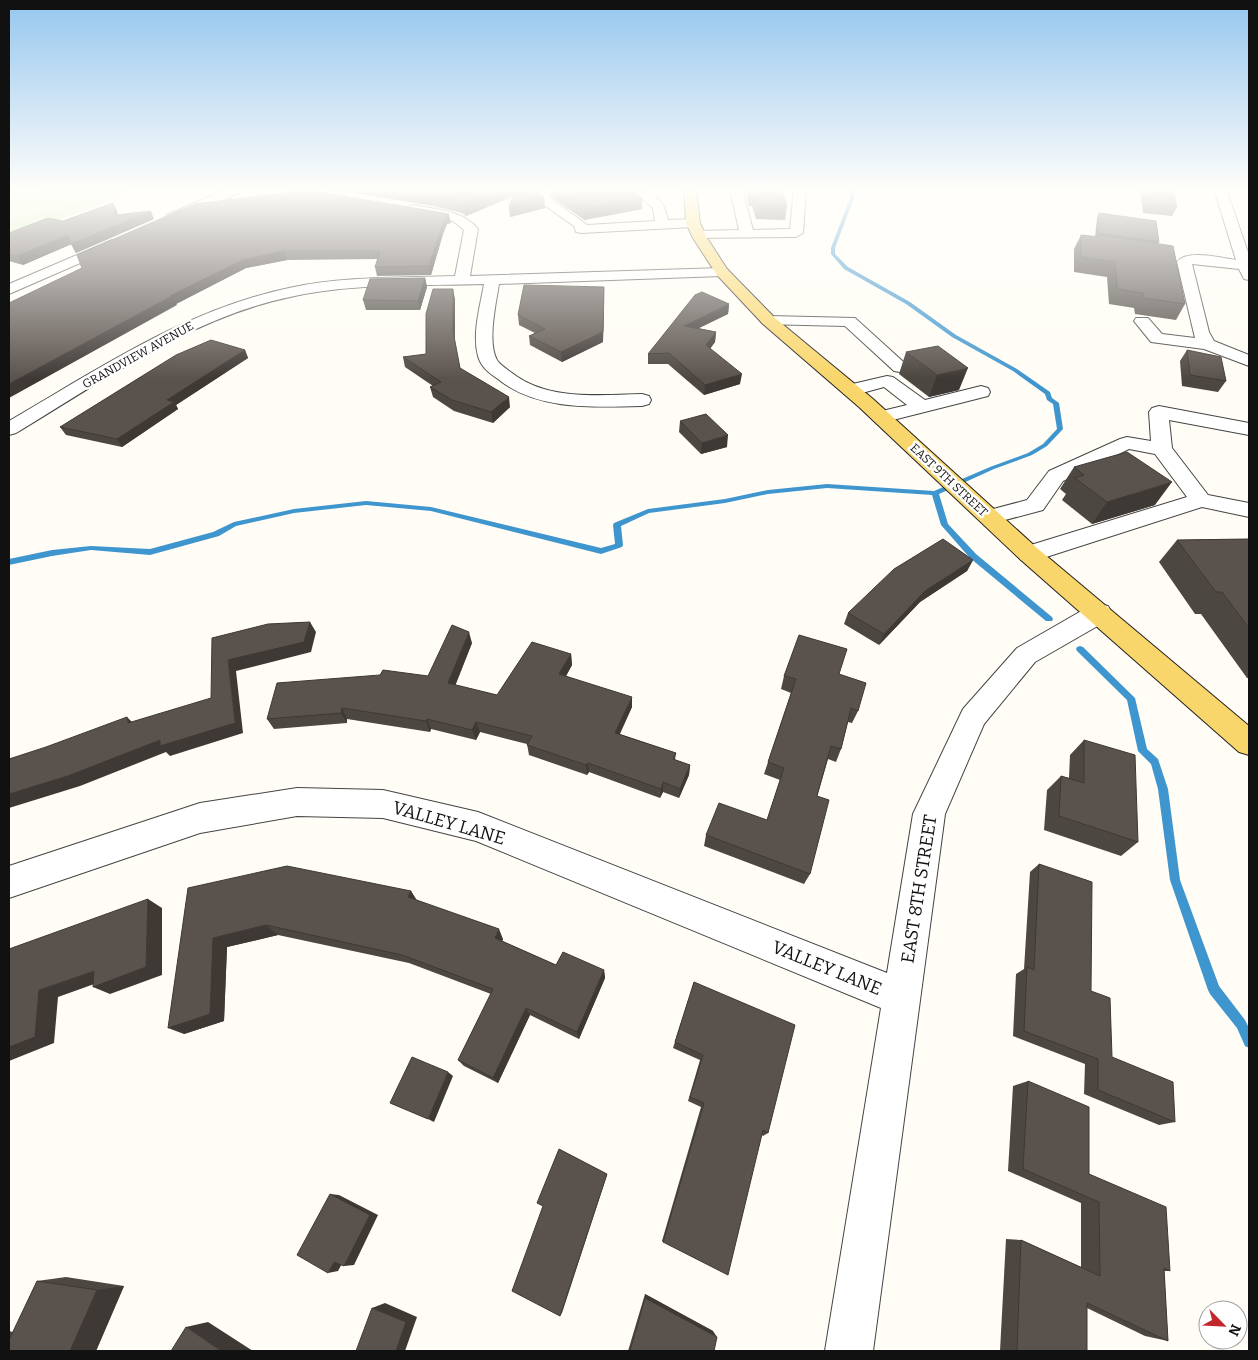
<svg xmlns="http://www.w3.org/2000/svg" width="1258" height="1360" viewBox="0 0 1258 1360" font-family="Bitter,serif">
<rect width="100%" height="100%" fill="#fffdf5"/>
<path fill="#d5ebbd" d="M9,189H136L9,241Z"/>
<path fill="#e6f2cf" d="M9,189H34L81,200L9,222Z"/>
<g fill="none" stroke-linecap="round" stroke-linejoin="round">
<path fill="#3f96cf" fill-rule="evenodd" d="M850,189H854V198L835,248V254L848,267L910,302L956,335L1017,369L1050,392L1052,398L1059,403L1063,429L1047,446L1032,455L994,469L939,494L948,524L976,554L1052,617L1053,619L1052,621H1046L970,558L941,525L932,495L827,488L768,494L725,503L649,513L621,526L623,545L622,547L601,554L431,511L366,505L294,513L236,526L219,536L150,555L91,550L52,556L9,565V559L52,550L91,546L150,549L213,532L234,522L294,509L366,501L431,507L601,548L615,544L613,525L614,523L648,509L725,499L768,490L827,484L934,491L990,467L1028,453L1043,444L1057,429L1053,404L1047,400L1045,394L1013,371L952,337L906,304L844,269L831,254V248L850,198Z
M1080,646L1083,647L1135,698L1147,749L1158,759L1168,789L1180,880L1219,986L1245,1020L1249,1028V1048L1245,1046L1237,1028L1210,994L1208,990L1170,880L1158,789L1151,764L1138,751L1127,700L1077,651L1076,649L1077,647Z"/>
<g stroke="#444" stroke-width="2">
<path id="minor" d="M227,189H243L241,192L177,221H167L165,218L167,215Z
M290,189H319L343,193L345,196L339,200L296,193Z
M544,189H558L549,197L587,225L655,221L653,208L631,189C652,189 664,199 668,220L693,219L700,223L693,227L581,233L576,232L574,226L537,200L535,197Z
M730,189H742L753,230L790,229L794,189H806L803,233L796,237L694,238L692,235L694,232L699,231L739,230Z
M1214,189H1226L1249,255V280L1244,279L1239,269L1192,264L1209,332L1214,341L1249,355V366L1204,349L1151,342L1134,321L1136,318H1148L1162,334L1195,338L1177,262C1187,249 1221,258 1236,260Z
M414,205C436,210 463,210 478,229L470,276L722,268L727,269L729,272L727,275L722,276L499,284C496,303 487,342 497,360C500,365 507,369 512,373C548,401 599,395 642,394L649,396L651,400L649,404L642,406C594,407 537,411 498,379C489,373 481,367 478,356C472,334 480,307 484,284C420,286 353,283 290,297C190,318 103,381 16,433L9,435V421C99,369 185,310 289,288C343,276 400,278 455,276L464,230L453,221L409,212L408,209L409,206Z
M112,240L119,244L117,247L9,294V284Z
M769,316L855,318L909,367L906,371L900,372L894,371L845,326L763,324L761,321L763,318Z
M887,376L893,377L925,400L981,386L988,388L990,392L988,396L881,423L874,421L871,417L874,413L907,405L884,387L851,396L844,394L842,390L844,386Z
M1159,406L1249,423V435L1169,420L1172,448L1208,495L1249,503V517L1202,507L1037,560L1029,562L1021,560L1017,554L1021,548L1187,497L1155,454L1129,449L1063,481L1043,510L990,524L982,522L979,517L982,512L1027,500L1049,471L1120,439L1127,437L1151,441L1149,412L1152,408Z
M1099,604L1108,606L1112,613L1108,620L1035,662L984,724L945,814L873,1351H825L881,1008L476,841L383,818L297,816L200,833L9,898V866L200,803L297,788L383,790L478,812L887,973L913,814L963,709L1017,648L1090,606Z"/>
</g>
<g stroke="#222" stroke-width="2">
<path id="major" d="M684,189H696L700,223L707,238L727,269L775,318L873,399L1037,548L1249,726V755L1239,752L1021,560L859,407L763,324L717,275L693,238L686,223Z"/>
</g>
<use href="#minor" fill="#fff" fill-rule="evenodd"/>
<use href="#major" fill="#f9d66b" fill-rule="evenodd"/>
</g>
<path fill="#4d4742" d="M348,189H542L538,193L544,197L545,208L510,217L509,206L514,196L466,216L462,213L433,206L349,192Z
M551,189H629L642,198V209L584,220L552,197Z
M745,189H781L787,206L785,220L756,219L752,206H749Z
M1140,189H1173L1177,207L1172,216L1143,213Z
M113,203L118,215L154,219L76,253L71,244L23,265L9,261V233L63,221Z
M1099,213L1159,242L1158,244L1185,304L1176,320L1135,314L1134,308L1109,304L1107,277L1074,272V249L1081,235L1095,237L1097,218Z
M451,223L447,224L443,234L431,275L377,276L375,267L377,261V259L287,260L246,268L176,304L177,305L82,268Z
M425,278L427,287L420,310H366L363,300Z
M604,296L603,342L562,362L530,345L529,336L535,333L519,325L518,315Z
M455,299V342L460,368L510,407L493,423L454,411L433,397L430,387L433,386L405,367L403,357L426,354Z
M729,304L728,314L698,328L716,332L715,342L710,349L740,384L704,395L668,364H648V354Z
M245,350L248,358L176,405L178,409L122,447L66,435L60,427Z
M1187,350L1226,381L1218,392L1182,386L1180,361Z
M906,352L959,390L929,397L899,374Z
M680,421L727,447L701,454L679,432Z
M1074,467L1155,505L1092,524L1062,500L1066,494L1060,489Z
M1249,539V678H1247L1201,614H1195L1159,562L1177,540Z
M973,560L967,571L920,602L879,645L844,624L848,613Z
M472,643L455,685L497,695L571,654L572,665L566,676L632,707L620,734L676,753L675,760L690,765L689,775L679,798L663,792L660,798L589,772L587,775L529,755L527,744L480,732L476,740L431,729L430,732L347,719V723L274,729L267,719L428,676Z
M839,674L858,711L852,723L848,722L841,749L836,762L828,759L817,796L810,874L804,884L704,846L706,835L767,820L780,780L764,774L791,693L781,689L784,676Z
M1084,740L1138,842L1121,856L1044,830L1047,790L1061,776L1069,778L1070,755Z
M1039,864L1091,991L1112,1057L1175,1122L1159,1125L1084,1094L1085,1064L1013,1036L1016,974L1024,969L1030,872Z
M188,888L411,891L416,900L503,939L502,941L556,965L604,970L605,978L579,1039L530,1015L498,1083L464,1066L458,1060L491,994L409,963L278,935L227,947L224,1021L184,1034Z
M694,982L768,1133L763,1136L762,1135L663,1242L662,1241L701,1107L688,1101L700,1060L673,1048Z
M1028,1081L1089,1174L1170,1271H1164L1168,1341L1145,1336L1087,1308V1351H1000L1006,1239L1021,1240L1081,1267V1203L1008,1171L1013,1086Z
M66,1277L124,1286L96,1351H9V1331L13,1332L37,1281Z
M645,1294L713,1331L714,1351H628Z"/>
<path fill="#3f3936" d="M502,189H522V192L466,216L464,205Z
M532,189H542L533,197Z
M544,197L545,208L510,217L509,206Z
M642,198V209L584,220L583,209Z
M113,203L117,211L120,223L116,215Z
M151,211L154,219L76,253L71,244Z
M449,214L451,223L447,224L443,234L431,275L429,266L442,226L446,216Z
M68,235L72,244L23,265L18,256Z
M284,251L287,260L246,268L176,304L177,305L9,398V384L170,296L242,260Z
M425,278L427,287L420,310L418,301Z
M604,287L603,342L562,362L561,352Z
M453,289L455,299V342L453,331Z
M729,304L728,314L683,336L684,326Z
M716,332L715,342L705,355L706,345Z
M245,350L248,358L176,405L178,409L122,447L117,439L167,400Z
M968,368L959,390L929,397L937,375Z
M742,374L740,384L704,395L705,385Z
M509,397L510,407L493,423L491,412Z
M728,435L727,447L701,454L702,443Z
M1172,482L1155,505L1092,524L1107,502Z
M973,560L967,571L920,602L879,645L884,634L925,591Z
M310,622L316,632L311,652L236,671L243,733L170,756L166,752L80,786L9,808V794L160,740L235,723L228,660Z
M469,632L472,643L452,694L448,683Z
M571,654L572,665L561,685L559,674Z
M632,697V707L615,743V733Z
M342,708L347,719V723L341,713Z
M127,717L137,727L128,723Z
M427,719L431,729L430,732L426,721Z
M476,722L480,732L476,740L472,730Z
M588,763L589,772L587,775L586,765Z
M690,765L689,775L679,798L680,789Z
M663,782V792L660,798L661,789Z
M411,891L418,902L408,897Z
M148,899L162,908V975L110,994L93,987Z
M266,925L278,935L227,947L224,1021L184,1034L168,1028L213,938Z
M499,929L503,939L500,947L495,938Z
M604,970L605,978L579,1039L577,1032Z
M94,971L111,978L58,997L54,1043L9,1061V1047L39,990Z
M526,1008L530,1015L498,1083L493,1078Z
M448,1072L453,1076L434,1122L428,1119Z
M607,1174V1175L562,1313L560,1316Z
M330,1194L339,1195L378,1215L354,1265L344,1266Z
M344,1260L338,1271L328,1273L334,1262Z
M124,1286L96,1351H70L97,1290Z
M645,1294L713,1331L717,1337L645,1298Z
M385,1303L417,1317L405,1351H396L372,1308Z
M208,1322L253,1351H221L186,1327Z"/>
<path fill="#5a524d" stroke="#3f3936" d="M393,189H502L464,205L461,202L431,195Z
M517,189H534L535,191L544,197L509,206Z
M555,189H629L642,198L583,209Z
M750,189H781L787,206L758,205L754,193L751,192Z
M1146,189H1173L1177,207L1148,203Z
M308,190L449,214L446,216L442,226L429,266L375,267L380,252H375L376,251H284L242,260L170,296H172L9,384V303L82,268L77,255L195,204Z
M113,203L116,215L151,211L71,244L68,235L18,256L9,254V233L48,218L63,221Z
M1099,213L1156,221L1159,242L1097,233Z
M1081,235L1100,237V235L1173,246L1185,304L1144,298L1143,293L1117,289L1115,262L1081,257Z
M425,278L418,301L363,300L370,279Z
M524,285L604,287L603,332L561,352L529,336L545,329L518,315Z
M433,289H453V331L460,368L509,397L491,412L452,400L430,387L441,382L403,357L426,354V314Z
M702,292L729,304L684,326L716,332L706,345L742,374L705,385L669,353L648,354L695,295Z
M211,340L245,350L167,400L174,402L117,439L60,427L176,355Z
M938,346L968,368L937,375L906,352Z
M1187,350L1221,357L1226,381L1190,375Z
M706,414L728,435L702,443L680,421Z
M1127,452L1172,482L1107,502L1075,478L1084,475L1074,467Z
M943,539L973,560L925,591L884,634L848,613L894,569Z
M1249,539V628L1222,592H1216L1177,540Z
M310,622L304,642L228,660L235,723L160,746V740L68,776L9,794V759L46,747L127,717L128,723L211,698L212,638L268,624Z
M452,625L469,632L448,683L497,695L532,642L571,654L559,674L632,697L615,733L676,753L673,759L690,765L680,789L663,782L661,789L588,763L586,765L527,745L532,736L476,722L472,730L427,719L426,721L342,708L341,713L267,719L277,683L380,675L383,670L428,676Z
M799,635L847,649L839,674L866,683L858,711L851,708L841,749L831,746L817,796L829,800L810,874L706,835L719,803L767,820L784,768L768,762L796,679L784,676Z
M1084,740L1135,755L1138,842L1059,816L1061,776L1084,783Z
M1039,864L1092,882L1091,991L1110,998L1112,1057L1173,1082L1175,1122L1098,1090V1059L1024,1031L1027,967L1034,970Z
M287,866L411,891L408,897L499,929L495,938L556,965L563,952L604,970L577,1032L526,1008L493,1078L458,1060L493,989L402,955L266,925L213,938L210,1014L168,1028L188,888Z
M148,899L146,967L93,987L94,971L39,990L35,1037L9,1047V949Z
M694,982L795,1025L768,1133L763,1130L728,1275L663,1242L704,1103L690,1097L703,1055L675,1042Z
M412,1057L448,1072L428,1119L390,1103Z
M1028,1081L1089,1107V1174L1166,1207L1170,1271L1164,1268L1168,1341L1087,1303V1351H1017L1021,1240L1100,1276L1099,1202L1023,1169Z
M559,1149L607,1174L560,1316L512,1291L543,1206L537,1203Z
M330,1194L370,1215L344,1266L334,1262L328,1273L297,1255Z
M37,1281L97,1290L70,1351H9V1340Z
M645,1298L717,1337L714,1351H630Z
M372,1308L406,1322L396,1351H356Z
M186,1327L221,1351H171Z"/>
<linearGradient id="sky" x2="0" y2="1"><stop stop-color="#95c6ee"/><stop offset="0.5" stop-color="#fffefa"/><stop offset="1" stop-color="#fffefa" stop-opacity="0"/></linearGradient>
<rect width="1258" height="379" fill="url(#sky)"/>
<g text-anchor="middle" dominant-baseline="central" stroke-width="5" stroke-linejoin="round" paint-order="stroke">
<g font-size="12" fill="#111" stroke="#fff">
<text transform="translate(138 355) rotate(-29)">GRANDVIEW AVENUE</text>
<text transform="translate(949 480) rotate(43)">EAST 9TH STREET</text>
</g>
<g font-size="18" fill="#111" stroke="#fff">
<text transform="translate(449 823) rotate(16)">VALLEY LANE</text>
<text transform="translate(919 889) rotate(-81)">EAST 8TH STREET</text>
<text transform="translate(827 968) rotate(22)">VALLEY LANE</text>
</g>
</g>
<rect width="1258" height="1360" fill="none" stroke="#111111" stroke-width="20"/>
<g transform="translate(1223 1325) rotate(114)"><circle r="24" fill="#ffffff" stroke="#a0a0a0"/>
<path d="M0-4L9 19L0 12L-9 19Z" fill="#c4262e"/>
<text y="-8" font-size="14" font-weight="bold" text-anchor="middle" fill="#111111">N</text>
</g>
</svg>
